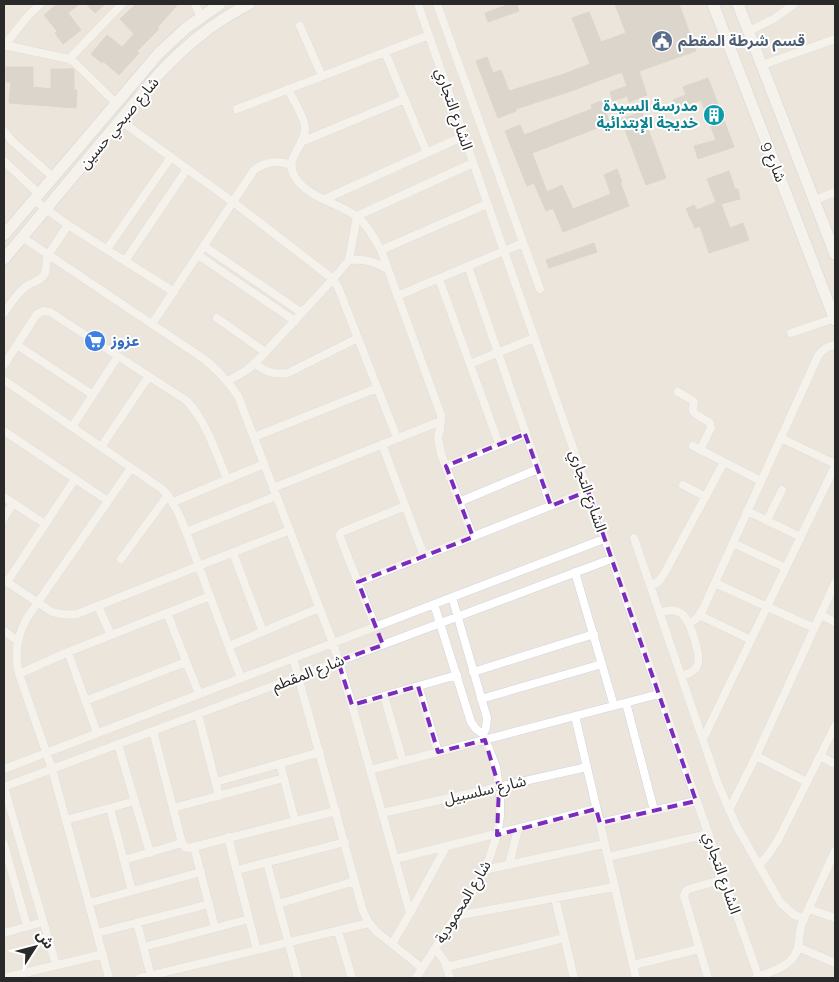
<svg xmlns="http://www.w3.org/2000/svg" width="839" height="982" viewBox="0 0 839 982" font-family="Raleway,'Noto Sans Arabic',sans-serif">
<rect width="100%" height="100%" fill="#ece5db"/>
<path fill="#c7c2bb" stroke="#c7c1b5" d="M57,4H79L68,13L81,30L63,44L55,33L57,31L44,15Z
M86,4H105L95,13Z
M136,4H178L157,28L159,29L137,51L139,53L119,75L103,61L102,63L91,54L107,35L122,47L134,34L120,19Z
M510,4H517L519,11L488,22L485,13Z
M615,4H679L696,51L639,71L647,95L629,102L627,96L613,101L610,92L627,86L622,72L571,91L516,109V111L498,118L476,61L487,57L493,73L501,70L509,91L564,74L590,64L572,18L589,12L601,42L626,33Z
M6,67H33V87L51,89V69H73L74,70V90H77L76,108L9,103L11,82H6Z
M708,78L734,147L698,159L694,146L716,140L701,100L676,108L673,100L686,95L683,87Z
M601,101L611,125L600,129V127L532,153L547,192L562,185L573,209L611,194L604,175L617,169L622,182H620L629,206L563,232L553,208L546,211L534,183L527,186L505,131L520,125L524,135L592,109L591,105Z
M642,112L666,178L646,185L621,119Z
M729,171L735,189H738L740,199L721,204L730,228L743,223L749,240L709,253L700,226L695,228L686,209L694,205L697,210L716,202L707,179Z
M594,243L597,252L549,268L546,260Z"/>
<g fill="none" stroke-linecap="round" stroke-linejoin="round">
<g stroke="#d0d3e3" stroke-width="9">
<path id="street" d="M195,4L201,17
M418,4L504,251L759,978
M437,4L540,289
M300,26L322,76
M749,31L775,18L794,4
M4,45L69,59L74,62L117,104
M4,46L26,18L40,4
M385,52L427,153
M69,59L122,4
M762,65L835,39
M288,89C293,100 304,116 305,127C306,147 283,157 295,177C307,197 338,203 356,216C367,224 374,238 381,250L441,415L440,429L438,437L441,454L473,537
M237,109L429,35
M121,121L233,202L333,279L338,287L397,438
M4,131L12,141L53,177
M301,142L405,99
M4,161L39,194
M325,199L464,136
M34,200L68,225L174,292
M815,200L835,192
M22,237L204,359C218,370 228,381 238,396L333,643L352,705L410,913
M204,246L302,313
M107,249L171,157
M381,250L487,204
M198,255L295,321
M349,260C365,259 373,261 387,269
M125,261L187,169
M468,266L551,506
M439,279L499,444
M397,296L523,243
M4,313C10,305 16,295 24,288C30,282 40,282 44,275C48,269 45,261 48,255L68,225
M217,318L265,352
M152,324L254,170C267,161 277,160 291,165
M791,333L835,318
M17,345L93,395
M255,363C265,372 274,375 288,373L358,338
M470,364L534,338
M4,365L37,314L43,311L50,312L187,401C207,423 216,453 227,479
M4,380L162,489C179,505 189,541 198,564C212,602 226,640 241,678
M228,381L247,370L260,358L333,279L349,260L357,216L473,163
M678,392L692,400L694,402C694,405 692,408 693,411C694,415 706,419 710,423L711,428L700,450
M72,427L118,356
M4,431L108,501
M254,437L377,388
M781,438L835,464
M382,444L424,556
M693,446L761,481
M101,447L149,376
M446,466L525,434
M683,485L706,497
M273,488L441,421
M4,497L45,524
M173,502L264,464
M459,502L538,469
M747,511L801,537
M4,518L13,503
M767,520L782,490
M186,532L276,496
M634,538L718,784L737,827L780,902L793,914L804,919
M733,543L786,568
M233,553L263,632
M121,559L168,495
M575,572L614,706
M4,580L52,612C61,615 68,615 77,614L290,530
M7,582L75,479
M358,582L588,491
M715,583L814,628
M651,586L659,581L664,574L724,462
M452,597L487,718L486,728L483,734
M98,606L111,635
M167,613L199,694
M660,613C667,610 675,608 682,614C690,620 702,657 697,666C694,672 688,674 681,676
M699,615L751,640
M821,615L835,622
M689,624L697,618L703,609L818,356C822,350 827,346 835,345
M375,626L340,537V534L342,532L405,506
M4,631L18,641
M229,646L319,608
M68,652L97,733
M293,658L363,911L369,923L377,932L422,968
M473,672L594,634
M19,674L68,652L210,596
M418,686L438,752
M384,696L403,761
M481,699L602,664
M85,701L186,662
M626,703L654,810
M352,705L457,675
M198,714L219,796
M575,716L636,978
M153,731L182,843L185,847L189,848L336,811
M703,739L835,466
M118,744L150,853
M756,756L807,782
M820,756L835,764
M280,763L295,821
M4,769L604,539
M370,770L659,694
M216,782L320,752
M110,808L132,891
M173,808L284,778
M729,810L756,756L835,583
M382,813L587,767
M66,820L135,801
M600,823L696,801
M228,837L257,950
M4,844L27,926
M194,847L215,928
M608,857L708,834
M395,859L596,809
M124,860L182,843
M267,863L298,978
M509,865L518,829
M759,865L768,855L778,840L835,726
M237,870L345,842
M484,870L604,844
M555,898L574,978
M89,903L201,872
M278,904L355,881
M809,909L835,918
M456,916L614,887
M137,923L151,976
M338,931L352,978
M4,933L43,922
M97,933L209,904
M392,944L410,913L446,847
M143,947L249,919
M798,947L835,963
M435,948L445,962L450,978
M56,965L4,787L611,559
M633,965L699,949
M447,967L564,938
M4,978L103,954
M109,978L52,769L19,674C14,654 17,636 27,618L131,468
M140,978L369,923
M416,978L479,880L488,862L497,835L500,816V796L496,767L489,749L483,734L476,729L471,722L434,604
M708,978L684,896L686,891L689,889L724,879
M756,978C772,970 793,968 798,947C800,939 799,931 802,923L835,851"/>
</g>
<g stroke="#d0d3e3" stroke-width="13">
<path id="secondary" d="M713,4L835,320
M738,4L835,254
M4,235L159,53L186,28L220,4
M4,259L157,76C186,45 211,24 249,4"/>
</g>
<use href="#street" stroke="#fff" stroke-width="8"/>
<use href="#secondary" stroke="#fff" stroke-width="11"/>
</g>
<path d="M0 0H839V982H0ZM525,434L551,506L588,491L696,801L600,823L596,809L497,835L499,787L485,740L438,752L418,686L352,705L338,661L383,645L358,582L473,537L446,466Z" fill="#ece5db" fill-opacity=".55" fill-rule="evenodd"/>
<path fill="none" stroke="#7b2cbf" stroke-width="4" stroke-dasharray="10 6" stroke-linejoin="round" d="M525,434L551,506L588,491L696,801L600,823L596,809L497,835L499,787L485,740L438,752L418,686L352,705L338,661L383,645L358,582L473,537L446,466Z"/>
<defs>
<g id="civic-disc" transform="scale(1.125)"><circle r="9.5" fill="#5c6f8a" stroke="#fff"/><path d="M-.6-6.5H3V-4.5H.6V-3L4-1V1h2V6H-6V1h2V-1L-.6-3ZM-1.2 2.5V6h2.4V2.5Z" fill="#fff"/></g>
<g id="building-disc" transform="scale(1.125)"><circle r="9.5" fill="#0f9aa8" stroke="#fff"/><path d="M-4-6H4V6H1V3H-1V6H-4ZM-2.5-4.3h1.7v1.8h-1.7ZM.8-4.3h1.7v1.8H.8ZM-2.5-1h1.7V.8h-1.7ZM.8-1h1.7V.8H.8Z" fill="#fff"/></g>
<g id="supermarket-disc" transform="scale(1.125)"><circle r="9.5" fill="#3f7fe0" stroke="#fff"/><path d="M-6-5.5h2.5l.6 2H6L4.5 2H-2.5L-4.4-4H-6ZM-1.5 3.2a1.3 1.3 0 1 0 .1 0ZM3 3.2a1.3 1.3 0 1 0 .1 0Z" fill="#fff"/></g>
</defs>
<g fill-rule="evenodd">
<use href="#civic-disc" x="662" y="41"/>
<use href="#building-disc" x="714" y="115"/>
<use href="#supermarket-disc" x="95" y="341"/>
</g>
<g text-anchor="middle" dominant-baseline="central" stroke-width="4" stroke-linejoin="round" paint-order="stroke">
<g font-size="15" font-weight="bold" fill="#4e5e75" stroke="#fff" text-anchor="start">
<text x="678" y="41">قسم شرطة المقطم</text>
</g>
<g font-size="15" font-weight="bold" fill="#0d838f" stroke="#fff" text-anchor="end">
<text x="698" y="106">مدرسة السيدة<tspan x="698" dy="17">خديجة الإبتدائية</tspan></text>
</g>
<g font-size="15" fill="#292929" stroke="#fff">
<text transform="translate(454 109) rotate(71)">الشارع التجاري</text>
<text transform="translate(119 123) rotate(-50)">شارع صبحي حسين</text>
<text transform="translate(774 162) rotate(69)">شارع 9</text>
<text transform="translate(588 491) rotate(71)">الشارع التجاري</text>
<text transform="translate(308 673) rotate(-21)">شارع المقطم</text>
<text transform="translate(485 790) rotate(-13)">شارع سلسبيل</text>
<text transform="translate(722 873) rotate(71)">الشارع التجاري</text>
<text transform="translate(463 902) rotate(-59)">شارع المحمودية</text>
</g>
<g font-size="15" font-weight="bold" fill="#366cbe" stroke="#fff" text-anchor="start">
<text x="111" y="341">عزوز</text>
</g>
</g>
<rect width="839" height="982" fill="none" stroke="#292929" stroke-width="10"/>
<g transform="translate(35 947) rotate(54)" stroke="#ffffff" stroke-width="4" paint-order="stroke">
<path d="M0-4L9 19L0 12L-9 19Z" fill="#292929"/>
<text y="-8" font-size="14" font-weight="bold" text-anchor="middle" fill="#292929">ش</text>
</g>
</svg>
